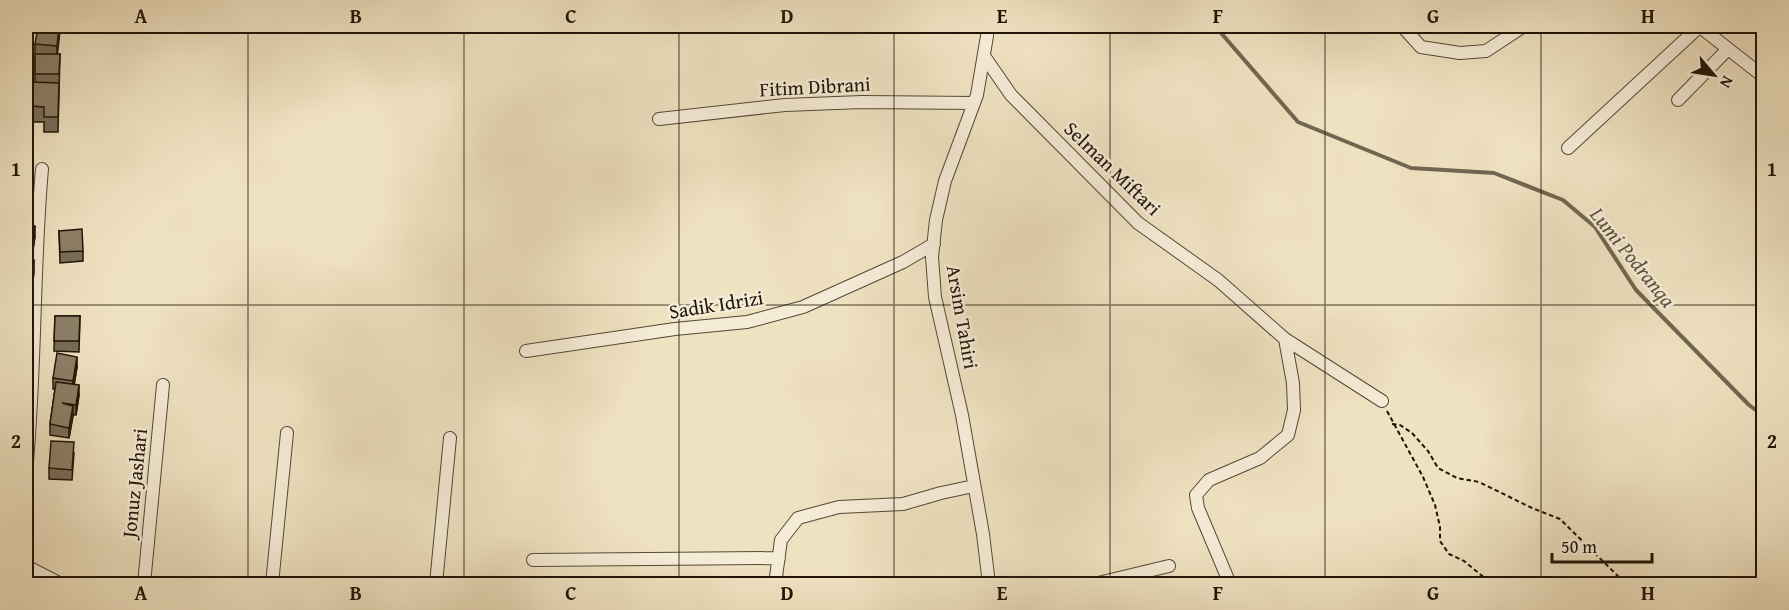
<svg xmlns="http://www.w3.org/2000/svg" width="1789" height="610" viewBox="0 0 1789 610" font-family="'Gentium Book Plus',serif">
<rect width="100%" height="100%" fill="#efe2c1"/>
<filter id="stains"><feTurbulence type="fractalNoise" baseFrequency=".00333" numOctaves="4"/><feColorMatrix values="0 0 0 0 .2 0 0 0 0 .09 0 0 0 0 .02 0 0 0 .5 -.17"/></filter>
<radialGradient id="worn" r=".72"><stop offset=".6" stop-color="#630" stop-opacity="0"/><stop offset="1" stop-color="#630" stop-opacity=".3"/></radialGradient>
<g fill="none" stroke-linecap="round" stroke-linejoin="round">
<path stroke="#726650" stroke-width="4" d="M1215,26L1298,122L1411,168L1494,173L1563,200L1595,227L1636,290L1749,405L1764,416"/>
<g stroke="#544835" stroke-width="14">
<path id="minor" d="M987,26V36L977,95L945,181L936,220L932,257L935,297L962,415L983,534L989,584
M1402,26L1421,47L1460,53L1486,51L1524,26
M1699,26L1764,77
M984,56L1011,95L1138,223L1218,280L1285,339L1293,383L1294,410L1288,435L1260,458L1209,480L1196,495L1198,508L1230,584
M1678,100L1728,49
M659,119L785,105L862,102L974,103
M1568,148L1700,26
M1285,339L1382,401
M526,351L675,329L747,322L803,307L903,262L934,244
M26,472C36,371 33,270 42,169
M533,560L779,558
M26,566L61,584
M144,584L163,385
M272,584L287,433
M436,584L450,438
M775,584L781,540L798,518L839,507L903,504L941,493L974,486
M1094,584L1169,566"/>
</g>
<path stroke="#201406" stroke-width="2" stroke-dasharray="4.5 3" stroke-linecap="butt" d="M1387,411L1423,477L1435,505L1440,527V541L1449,554L1464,561L1492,584
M1392,424L1400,425L1412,433L1428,451L1438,468L1457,478L1479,482L1532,508L1560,519L1626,584"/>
<use href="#minor" stroke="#f5ecd7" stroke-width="12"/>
</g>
<path fill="#786d59" stroke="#201406" stroke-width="1.5" d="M60,26L57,54H60L58,132H44V122H30V106L35,83V44Z
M32,171L33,208L26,209V172Z
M26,224L35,236L32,257L26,256Z
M59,231L83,251V261L60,263Z
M26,259L34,271L32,290L33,301L30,320L26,319Z
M55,316H80L79,352L54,351Z
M26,321L30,332L27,358L26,357Z
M77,367L74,384L79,395L76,415H73L69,438L50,435V424L55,389H53V378Z
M74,453L72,480L49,479V468Z"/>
<path fill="#625948" stroke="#201406" stroke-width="1.5" d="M59,26L60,31L57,57V46Z
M35,226V236L32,257V247Z
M34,260V271L31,294V284Z
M33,290V301L30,320V309Z
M30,321V332L27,358V347Z
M77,357V367L73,392V381Z
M79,385V395L76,415V405Z
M73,406V416L69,438V428Z"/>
<path fill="#8c7f67" stroke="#201406" stroke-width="1.5" d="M38,26H59L57,46L35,44Z
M35,54H60L59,74H35Z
M30,82L59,83L58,117H44V107L30,106Z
M32,171L33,198H26V172Z
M26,224L35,226L32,247L26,246Z
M82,229L83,251L60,252L59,231Z
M26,259L34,260L31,284L26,283Z
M26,289L33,290L30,309L26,308Z
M55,316H80L79,341H54Z
M26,321H30L27,347H26Z
M57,353L77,357L73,381L53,378Z
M56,382L79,385L76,405L62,403L73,406L69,428L50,424Z
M51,441L74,442L72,470L49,468Z"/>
<path fill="none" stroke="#201406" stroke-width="1.5" stroke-opacity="0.55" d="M248,26V584M464,26V584M679,26V584M894,26V584M1110,26V584M1325,26V584M1541,26V584M26,305H1764"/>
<g text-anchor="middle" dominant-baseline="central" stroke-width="5" stroke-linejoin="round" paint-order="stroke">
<g font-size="20" fill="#201406" stroke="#f5ecd7">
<text transform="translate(815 86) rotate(-3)">Fitim Dibrani</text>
<text transform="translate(1113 168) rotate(44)">Selman Miftari</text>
<text transform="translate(716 304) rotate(-9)">Sadik Idrizi</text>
<text transform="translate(963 317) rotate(80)">Arsim Tahiri</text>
<text transform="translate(134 483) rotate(-84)">Jonuz Jashari</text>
</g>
<g font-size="21" font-style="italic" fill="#5e513d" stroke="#f5ecd7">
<text transform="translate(1633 257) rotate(51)">Lumi Podranqa</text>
</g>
</g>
<rect width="1789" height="610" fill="none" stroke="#efe2c1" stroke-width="66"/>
<g transform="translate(1714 75) rotate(119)" stroke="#f5ecd7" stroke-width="4.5" paint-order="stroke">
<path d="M0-4.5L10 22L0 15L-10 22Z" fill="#201406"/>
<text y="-9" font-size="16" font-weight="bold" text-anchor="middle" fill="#201406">N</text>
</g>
<path d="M1552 553v9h100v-9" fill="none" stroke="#201406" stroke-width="3"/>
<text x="1561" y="553" font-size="18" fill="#201406" stroke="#f5ecd7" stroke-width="4.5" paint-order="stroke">50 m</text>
<rect x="33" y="33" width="1723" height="544" fill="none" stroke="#201406" stroke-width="2"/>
<g font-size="20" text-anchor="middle" font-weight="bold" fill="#201406">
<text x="141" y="23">A</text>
<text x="356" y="23">B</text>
<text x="571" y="23">C</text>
<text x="787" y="23">D</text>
<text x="1002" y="23">E</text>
<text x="1218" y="23">F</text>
<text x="1433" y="23">G</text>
<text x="1648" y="23">H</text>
<text x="16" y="176">1</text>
<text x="1772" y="176">1</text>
<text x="16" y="448">2</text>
<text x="1772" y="448">2</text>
<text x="141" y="600">A</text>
<text x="356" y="600">B</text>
<text x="571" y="600">C</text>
<text x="787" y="600">D</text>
<text x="1002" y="600">E</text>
<text x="1218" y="600">F</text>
<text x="1433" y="600">G</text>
<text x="1648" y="600">H</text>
</g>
<rect width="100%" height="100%" filter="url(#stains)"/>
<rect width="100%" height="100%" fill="url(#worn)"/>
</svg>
